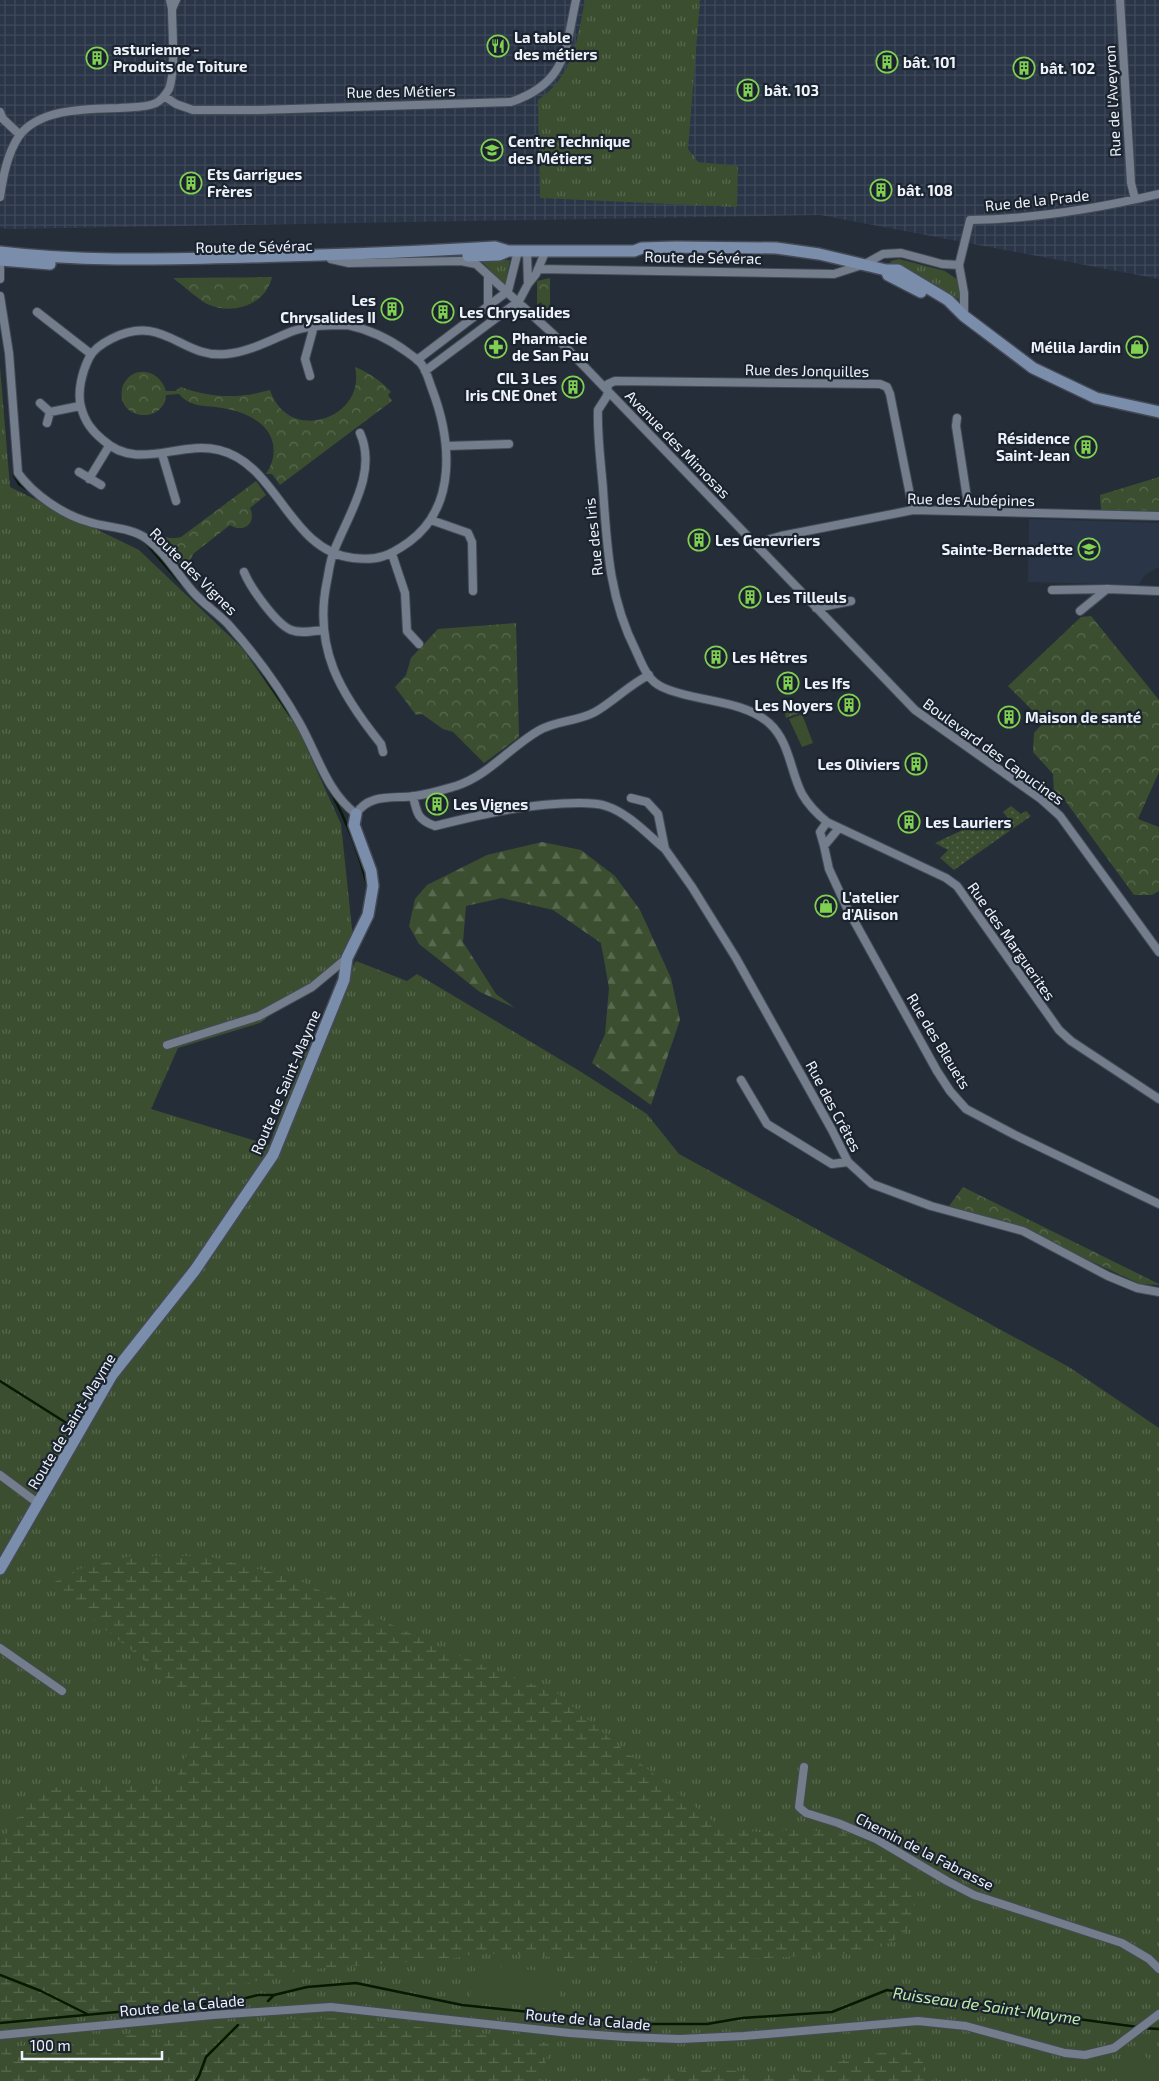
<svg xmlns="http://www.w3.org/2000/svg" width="1159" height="2081" viewBox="0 0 1159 2081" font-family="'Exo 2',sans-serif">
<defs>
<pattern id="industrial-grid" width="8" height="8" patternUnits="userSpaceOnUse" patternTransform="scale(1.25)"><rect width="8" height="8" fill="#2a3547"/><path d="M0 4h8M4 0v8" fill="none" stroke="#3f4959"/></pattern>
<pattern id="grass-tufts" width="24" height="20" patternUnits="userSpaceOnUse" patternTransform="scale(1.25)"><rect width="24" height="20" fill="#3b4f30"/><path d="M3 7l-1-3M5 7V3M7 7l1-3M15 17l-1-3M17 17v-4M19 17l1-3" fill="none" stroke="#58694f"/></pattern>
<pattern id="forest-firs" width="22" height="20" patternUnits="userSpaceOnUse" patternTransform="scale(1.25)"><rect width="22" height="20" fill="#3b4f30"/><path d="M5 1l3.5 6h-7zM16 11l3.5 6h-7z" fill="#58694f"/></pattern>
<pattern id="wetland-marsh" width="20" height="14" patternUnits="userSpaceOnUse" patternTransform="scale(1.25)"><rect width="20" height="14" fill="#3b4f30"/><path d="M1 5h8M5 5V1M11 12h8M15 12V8" fill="none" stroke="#58694f"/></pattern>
<pattern id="park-crowns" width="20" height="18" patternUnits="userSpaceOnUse" patternTransform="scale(1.25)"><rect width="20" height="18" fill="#3b4f30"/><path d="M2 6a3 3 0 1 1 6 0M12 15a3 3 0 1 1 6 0" fill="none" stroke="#58694f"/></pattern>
<pattern id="garden-dots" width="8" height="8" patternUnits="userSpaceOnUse" patternTransform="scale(1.25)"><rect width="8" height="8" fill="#3b4f30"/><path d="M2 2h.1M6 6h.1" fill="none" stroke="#58694f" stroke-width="1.8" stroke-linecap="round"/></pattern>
</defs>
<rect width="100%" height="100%" fill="#252d39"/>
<path fill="#2a3547" d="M1029,519L1159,523V567L1145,575L1138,585L1028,582Z"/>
<path fill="url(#industrial-grid)" d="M0,0H1159V279L820,215L9,229L0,228Z"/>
<path fill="url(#grass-tufts)" d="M585,0H700L688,149L698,162L738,166L737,207L540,198L538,100C574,75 577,40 585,0Z
M899,259L945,271L958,280L961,301L918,274L890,263L891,261Z
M510,260L505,285L481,261Z
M0,367L10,487L139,550L242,648L298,729L341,824L354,948L260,1023L178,1048L151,1109L269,1145L301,1060L356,961L407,981L417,974L578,1070L647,1114L679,1154L1069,1367L1159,1428V2081H0Z"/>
<path fill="url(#forest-firs)" d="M542,842L581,850L615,876L640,910L671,978L680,1020L651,1105L592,1063L605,1034L609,988L601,943L553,910L502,898L466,906L463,942L496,994L515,1008L480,992L419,944L409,926L415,899L427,885L487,855Z"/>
<path fill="url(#wetland-marsh)" d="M131,1556H207L294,1578L424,1640L489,1668L557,1693L620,1747L722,1828L760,1832L802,1829L844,1834L876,1849L908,1868C923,1922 916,1935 864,1953L672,1963L568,1960L541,1956L479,1953L451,1959L299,1970L225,1989L149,2004L76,2014L0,2023V1842L42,1788L144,1785L173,1787L199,1724L202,1706L49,1585L79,1569Z
M345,2018L550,2043L541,2081H0V2048L290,2019Z
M908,2049L923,2062L924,2081H623L696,2069L740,2071L768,2075L804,2071L858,2056Z"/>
<path fill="url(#park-crowns)" d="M272,277C266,305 232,316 207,304C195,297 184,286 173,278Z
M550,278V317L548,320L541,302L537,305V281Z
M355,367C370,373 381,381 391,392L388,395L392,401L280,485L272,474H266C272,465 275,455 273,444C269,422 243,411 222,408C205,405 191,408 179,394L166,395C164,425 116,420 122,389C123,383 128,377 133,374C148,367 162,377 166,391H175L181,387C210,398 239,399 270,390C288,445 367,419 355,367Z
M1159,477V511L1101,510L1100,495Z
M256,481L266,495L250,508C257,523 244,534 230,525L193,554L189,564V578L170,550L148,534C160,532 167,541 181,537Z
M1091,616L1159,700V772L1138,819L1159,827V891L1152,895H1134L1061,795L1054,794L1053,774L1033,752L1034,733L1044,722L1008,686L1081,617Z
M516,623L519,737L484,763L453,732L443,729L422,714L416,715L395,687L406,675L411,658L438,629Z
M799,704L803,712L786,718L784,710Z
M963,1187L1159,1284V1285L1140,1284L1009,1223L949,1206Z"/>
<path fill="url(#garden-dots)" d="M1011,806L1021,814L1026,811L1031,816L954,870L940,858L948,850L935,843L971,826L976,831L1008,818L1003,812Z"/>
<path fill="#3b4f30" d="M802,714L813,743L802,747L789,719Z
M476,1964L551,1972L562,2002L557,2010L470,1998Z
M1139,2052L1159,2067V2081H1117Z"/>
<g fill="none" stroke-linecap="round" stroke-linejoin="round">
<path stroke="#071900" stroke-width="2.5" d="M14,475L19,484L29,491
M145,542L182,585
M253,659L290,715
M330,790C346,820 359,852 367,885
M0,1381L76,1429
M0,1975L41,1991L87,2014
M268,2001L274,1995L307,1987L356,1983L462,2005L568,2016
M578,2017L634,2024H707L742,2018L832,2012L887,1990L1055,2016L1138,2027
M0,2023L234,2001L258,1995H273
M1143,2028L1159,2029
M196,2081L199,2076L206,2057L238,2025"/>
<g stroke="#444a55" stroke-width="10">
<path id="street" d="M1120,0L1131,183L1135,199
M172,9L176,0
M164,96L176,104L193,110H259L511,102C567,83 565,50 576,0
M0,112L3,119L20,135
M0,197C3,177 7,154 19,136C40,108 88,109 119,108C130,107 146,108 156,103C162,100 166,94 169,89C176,71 172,30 172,9L170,0
M527,251L528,284
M331,259L349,263L461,261L476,264L553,334L915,710L1041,799L1060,816L1159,952
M0,265V279
M959,265L964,293V316
M538,269L834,274L865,264L883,254L901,253L942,264L959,265L970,220C1034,219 1096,209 1159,194
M508,291L518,251
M0,296L9,353L18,473C33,494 63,515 89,522C107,528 131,527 147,539C166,553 178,575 194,593C204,604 217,613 228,624C254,653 279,687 299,722C317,753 326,791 356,814C369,793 393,799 415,796C429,794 442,790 456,786C489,775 509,748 538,731C556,720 577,722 595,712C614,701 629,685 649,675
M488,305V275
M37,312L91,354
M348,325C371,330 388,338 407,352C412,356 419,360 422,365C427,372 429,381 432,389C451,439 458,506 409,542C389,556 378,561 353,558C289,551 278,464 219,450C180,440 137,472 103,440C92,431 85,422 81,407C77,392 82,372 89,358C93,350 103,343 111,339C164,312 181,359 226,354C250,352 272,339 293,331C311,325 329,325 348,325Z
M417,360L508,291
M425,371L519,301L528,284L536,274L546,250
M310,376L305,359L314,326
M40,403L50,412
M957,418L956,426L969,511
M47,423L50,412L80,406
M360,433C378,473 348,515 334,551C330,560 329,571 327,581C313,648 340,693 381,744L383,752
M447,446L509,444
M162,454L176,501
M79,472L101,485
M89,479L109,446
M913,510L890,394L887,387L880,384L615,381L608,384L607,396L598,410C597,436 601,463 603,489C607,547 609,598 636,651C642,664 647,680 662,687C693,702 742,699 769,723C790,742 790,771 802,794C809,806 817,814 827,822L946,878L957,886L1059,1030L1071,1041L1159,1099
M431,520L468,533L472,542L473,591
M758,547L770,539L781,536L913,510L1159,516
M392,554L405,593L407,631L419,644
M244,572C250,587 276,624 291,630C301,634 313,631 323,630
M1052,590L1108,589L1159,591
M816,608L851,601
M1080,611L1107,589
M413,796C417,814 418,820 435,826C483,814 530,803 579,803C588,803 598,803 606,806C628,813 647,834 665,849
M631,798L647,802L658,814L665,849L692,887L736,958L832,1130L848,1162L872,1184L931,1206L1023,1231L1108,1276L1137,1288L1159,1292
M827,822L820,832L824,846L839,828
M824,846L829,869L847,908L937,1071L950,1091L966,1109L1015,1135L1159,1204
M167,1045L259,1016L312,987L347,958
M741,1080L767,1124L832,1164L848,1162
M0,1475L39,1504
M0,1648L62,1691
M804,1767L799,1807L806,1813L838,1823L876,1839L947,1881L974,1895L1122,1943L1149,1959L1159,1969
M0,2035L213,2015L331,2007L570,2033L625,2037L680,2039L744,2036L918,2021L966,2026L1065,2053L1085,2055L1114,2048L1159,2014"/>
</g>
<g stroke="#444a55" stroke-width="14">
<path id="secondary" d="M0,252C83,262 166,259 250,257C331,255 414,252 495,247L508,251H634L642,248L676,247L776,248L819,254L886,270H898L948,300L964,316L1033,368L1096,398L1159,412
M468,256L499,255L508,251
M0,260L50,264
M886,270L888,275L921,292
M0,1569L112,1375L195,1270L273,1155L344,980L347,958L368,915L373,886L371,871L354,825L356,814"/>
</g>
<use href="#street" stroke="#737d8c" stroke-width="8"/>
<use href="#secondary" stroke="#7a8eac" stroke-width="11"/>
</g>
<defs>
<g id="restaurant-ring" transform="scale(1.125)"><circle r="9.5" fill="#1b232f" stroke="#80d051" stroke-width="1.5"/><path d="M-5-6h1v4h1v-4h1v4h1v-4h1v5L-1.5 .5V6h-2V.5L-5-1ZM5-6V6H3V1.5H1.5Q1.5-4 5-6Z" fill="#80d051"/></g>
<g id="building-ring" transform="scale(1.125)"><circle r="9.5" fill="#1b232f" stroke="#80d051" stroke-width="1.5"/><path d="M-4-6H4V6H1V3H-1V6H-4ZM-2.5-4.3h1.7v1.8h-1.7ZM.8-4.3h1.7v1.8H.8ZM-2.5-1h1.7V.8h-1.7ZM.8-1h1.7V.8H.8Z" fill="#80d051"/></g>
<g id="school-ring" transform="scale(1.125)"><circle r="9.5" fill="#1b232f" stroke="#80d051" stroke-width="1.5"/><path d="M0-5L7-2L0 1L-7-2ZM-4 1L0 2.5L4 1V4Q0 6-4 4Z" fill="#80d051"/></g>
<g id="pharmacy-ring" transform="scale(1.125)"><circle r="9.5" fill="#1b232f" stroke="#80d051" stroke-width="1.5"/><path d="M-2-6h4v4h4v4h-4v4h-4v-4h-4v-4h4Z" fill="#80d051"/></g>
<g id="shop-ring" transform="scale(1.125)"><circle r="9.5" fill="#1b232f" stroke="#80d051" stroke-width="1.5"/><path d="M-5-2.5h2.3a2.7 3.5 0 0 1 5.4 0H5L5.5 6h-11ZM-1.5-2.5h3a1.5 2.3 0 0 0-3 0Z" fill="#80d051"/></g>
</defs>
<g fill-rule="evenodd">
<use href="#restaurant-ring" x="498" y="46"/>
<use href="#building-ring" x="97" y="58"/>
<use href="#building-ring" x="887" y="62"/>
<use href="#building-ring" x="1024" y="68"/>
<use href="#building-ring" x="748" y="90"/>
<use href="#school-ring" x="492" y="150"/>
<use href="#building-ring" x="191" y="183"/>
<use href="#building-ring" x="881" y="190"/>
<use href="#building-ring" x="392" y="309"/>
<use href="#building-ring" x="443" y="312"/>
<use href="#pharmacy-ring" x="496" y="347"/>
<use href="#shop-ring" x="1137" y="347"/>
<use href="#building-ring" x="573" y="387"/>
<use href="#building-ring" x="1086" y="447"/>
<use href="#building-ring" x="699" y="540"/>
<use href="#school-ring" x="1089" y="549"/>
<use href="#building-ring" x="750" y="597"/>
<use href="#building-ring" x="716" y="657"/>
<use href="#building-ring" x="788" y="683"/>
<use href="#building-ring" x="849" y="705"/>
<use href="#building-ring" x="1009" y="717"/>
<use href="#building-ring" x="916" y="764"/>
<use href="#building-ring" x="437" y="804"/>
<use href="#building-ring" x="909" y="822"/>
<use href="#shop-ring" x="826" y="906"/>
</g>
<g text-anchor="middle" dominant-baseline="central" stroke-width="4.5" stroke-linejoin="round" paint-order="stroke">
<g font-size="15" font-weight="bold" fill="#eef3fb" stroke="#1b232f" text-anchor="start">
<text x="514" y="37">La table<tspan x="514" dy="17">des métiers</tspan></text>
<text x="113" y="49">asturienne -<tspan x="113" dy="17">Produits de Toiture</tspan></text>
<text x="903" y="62">bât. 101</text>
<text x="1040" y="68">bât. 102</text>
<text x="764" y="90">bât. 103</text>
<text x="508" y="141">Centre Technique<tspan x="508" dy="17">des Métiers</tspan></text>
<text x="207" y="174">Ets Garrigues<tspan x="207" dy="17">Frères</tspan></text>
<text x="897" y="190">bât. 108</text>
<text x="376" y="300" text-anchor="end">Les<tspan x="376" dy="17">Chrysalides II</tspan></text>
<text x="459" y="312">Les Chrysalides</text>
<text x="512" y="338">Pharmacie<tspan x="512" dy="17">de San Pau</tspan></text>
<text x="1121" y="347" text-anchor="end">Mélila Jardin</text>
<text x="557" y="378" text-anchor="end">CIL 3 Les<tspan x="557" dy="17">Iris CNE Onet</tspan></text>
<text x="1070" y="438" text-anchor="end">Résidence<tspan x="1070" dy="17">Saint-Jean</tspan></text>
<text x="715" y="540">Les Genevriers</text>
<text x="1073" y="549" text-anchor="end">Sainte-Bernadette</text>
<text x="766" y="597">Les Tilleuls</text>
<text x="732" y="657">Les Hêtres</text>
<text x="804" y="683">Les Ifs</text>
<text x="833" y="705" text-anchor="end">Les Noyers</text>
<text x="1025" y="717">Maison de santé</text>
<text x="900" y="764" text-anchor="end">Les Oliviers</text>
<text x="453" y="804">Les Vignes</text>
<text x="925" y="822">Les Lauriers</text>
<text x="842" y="897">L'atelier<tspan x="842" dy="17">d'Alison</tspan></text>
</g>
<g font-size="15" fill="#eef3fb" stroke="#1b232f">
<text transform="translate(401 91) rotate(-1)">Rue des Métiers</text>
<text transform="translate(1112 101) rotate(-93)">Rue de l'Aveyron</text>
<text transform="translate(1037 200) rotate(-6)">Rue de la Prade</text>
<text transform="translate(254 246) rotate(-1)">Route de Sévérac</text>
<text transform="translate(703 257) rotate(1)">Route de Sévérac</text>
<text transform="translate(807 370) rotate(1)">Rue des Jonquilles</text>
<text transform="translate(678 444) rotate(46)">Avenue des Mimosas</text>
<text transform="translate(971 499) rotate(1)">Rue des Aubépines</text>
<text transform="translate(593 537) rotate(-96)">Rue des Iris</text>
<text transform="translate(194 571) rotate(45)">Route des Vignes</text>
<text transform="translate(994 751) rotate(36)">Boulevard des Capucines</text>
<text transform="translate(1012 941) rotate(55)">Rue des Marguerites</text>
<text transform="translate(939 1041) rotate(59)">Rue des Bleuets</text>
<text transform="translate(285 1082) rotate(-67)">Route de Saint-Mayme</text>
<text transform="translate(834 1106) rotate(62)">Rue des Crêtes</text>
<text transform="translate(71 1421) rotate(-59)">Route de Saint-Mayme</text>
<text transform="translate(925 1851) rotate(27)">Chemin de la Fabrasse</text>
<text transform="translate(182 2005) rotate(-5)">Route de la Calade</text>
<text transform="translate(588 2019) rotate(5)">Route de la Calade</text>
</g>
<g font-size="16" font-style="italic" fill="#bfeea9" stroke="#1b232f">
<text transform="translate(987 2005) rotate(8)">Ruisseau de Saint-Mayme</text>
</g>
</g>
<path d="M22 2051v8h140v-8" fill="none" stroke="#eef3fb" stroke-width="2.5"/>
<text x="30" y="2051" font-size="15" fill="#eef3fb" stroke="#1b232f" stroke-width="4" paint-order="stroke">100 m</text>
</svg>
